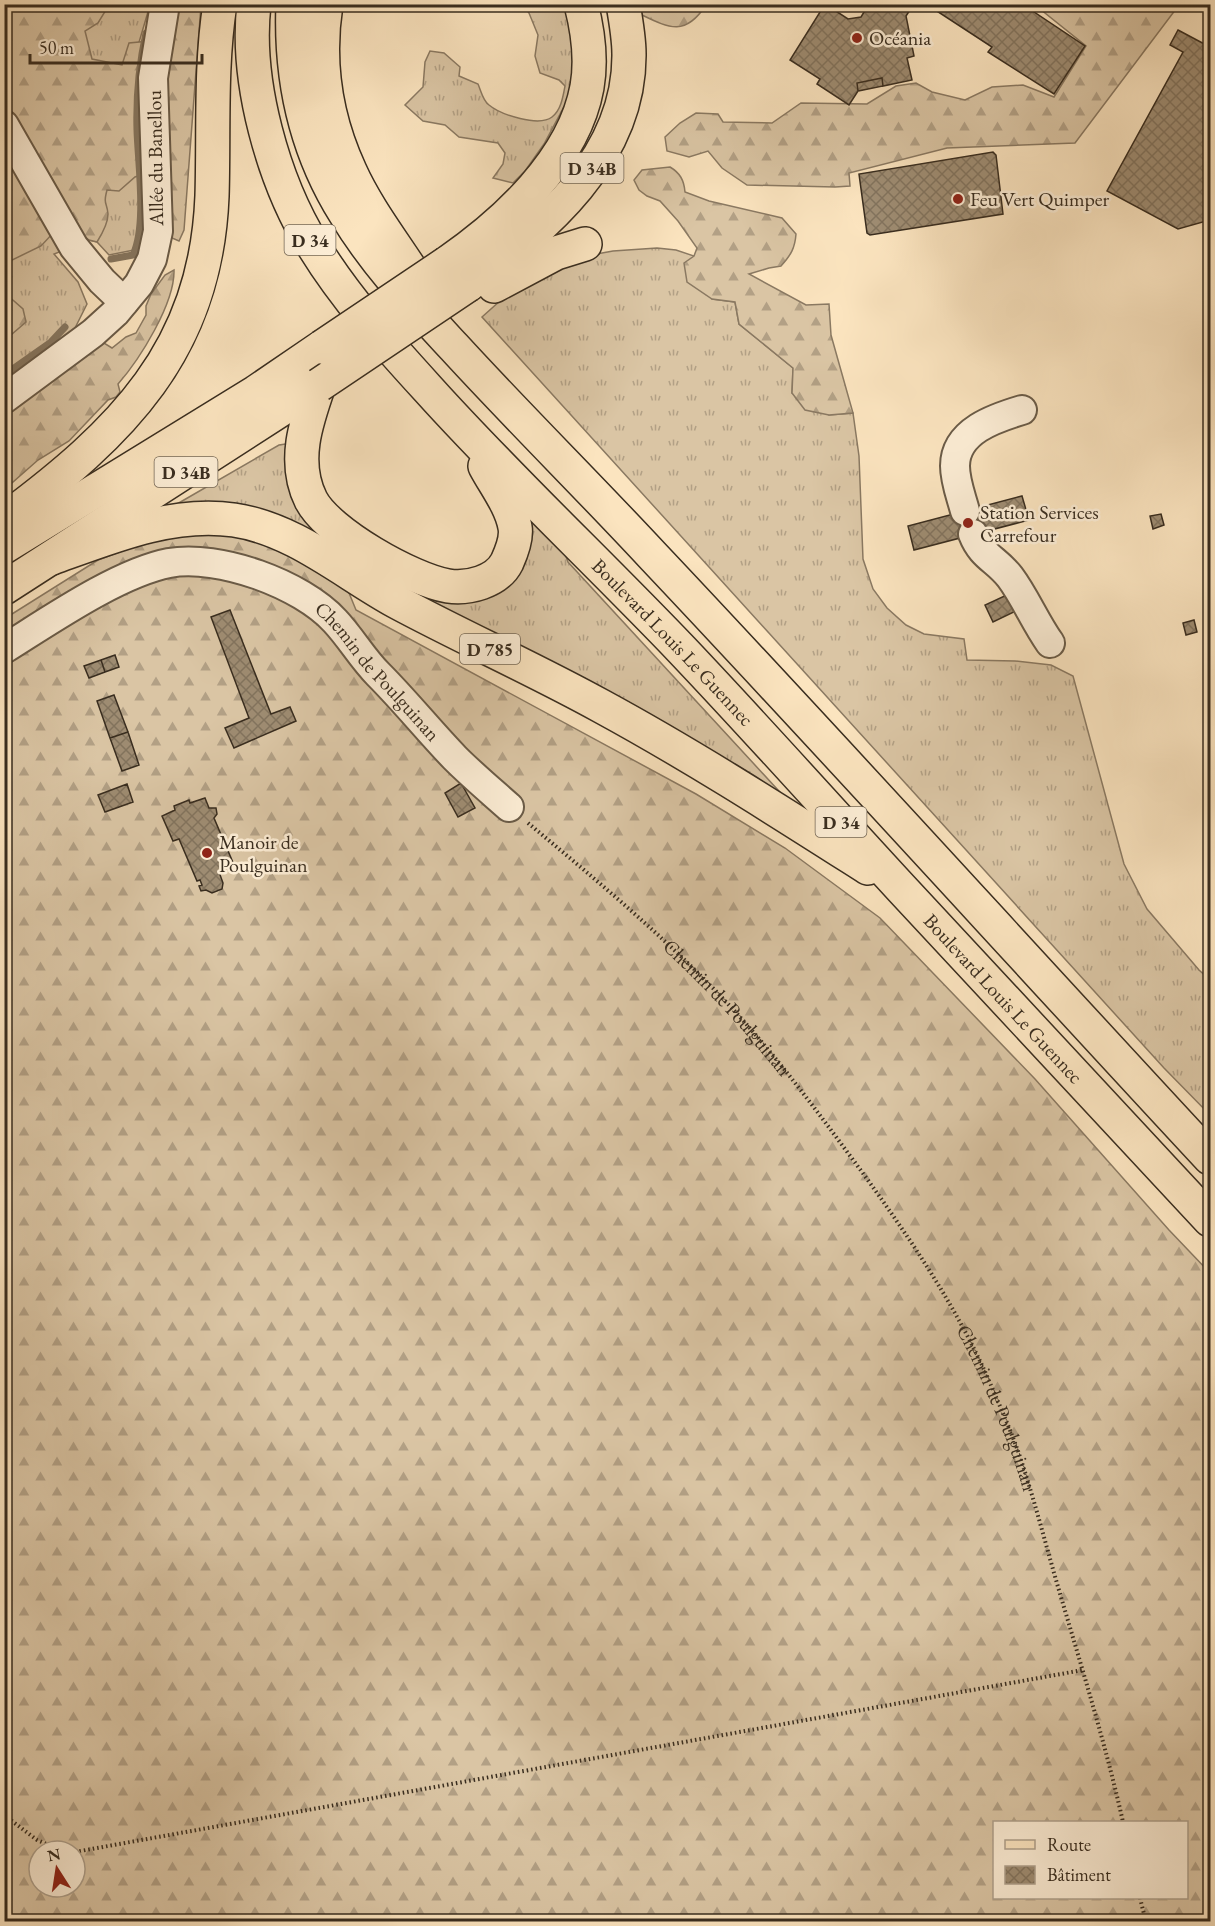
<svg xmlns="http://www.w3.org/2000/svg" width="1215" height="1926" viewBox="0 0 1215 1926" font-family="'EB Garamond',serif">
<defs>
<pattern id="grass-tufts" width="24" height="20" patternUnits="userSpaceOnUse" patternTransform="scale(1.5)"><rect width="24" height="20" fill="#dac5a4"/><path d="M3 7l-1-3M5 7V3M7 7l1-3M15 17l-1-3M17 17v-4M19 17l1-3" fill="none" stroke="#b2a085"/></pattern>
<pattern id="forest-firs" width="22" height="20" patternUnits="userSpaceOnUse" patternTransform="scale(1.5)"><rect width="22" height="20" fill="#dac5a4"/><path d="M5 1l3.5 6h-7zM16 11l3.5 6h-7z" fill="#b2a085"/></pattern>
<pattern id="building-cross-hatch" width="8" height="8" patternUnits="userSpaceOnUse" patternTransform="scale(1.5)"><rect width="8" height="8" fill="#9e8c72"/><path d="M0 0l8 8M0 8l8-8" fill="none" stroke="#82735d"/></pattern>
</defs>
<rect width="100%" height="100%" fill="#fbe4bf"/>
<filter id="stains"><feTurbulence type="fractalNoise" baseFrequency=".00333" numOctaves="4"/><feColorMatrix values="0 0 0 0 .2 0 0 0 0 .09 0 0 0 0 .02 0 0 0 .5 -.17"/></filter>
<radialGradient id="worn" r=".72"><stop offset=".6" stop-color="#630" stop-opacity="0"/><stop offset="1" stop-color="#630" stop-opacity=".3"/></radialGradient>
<path fill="url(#grass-tufts)" stroke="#8a7962" stroke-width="1.5" d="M5,5H150L137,49L140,135L147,235L134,250L109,255L97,242L89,240L54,254L78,282L87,304L74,330L5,384Z
M523,5H571L574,88L544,144L525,171L513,183L493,178L503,164L505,153L498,143L459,137L445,125L423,121L405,105L423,87L425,62L430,51L444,53L460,67L459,76L478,84C481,91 483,101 489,105C501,115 539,127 552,117C561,110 563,97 565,86L559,80L540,73L535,56L538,35L529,13Z
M657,248L676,250L694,256L712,299L735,302L739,324L793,368L792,393L829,415L853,413L859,456L863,559L873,589L887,608L906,625L924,634L964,639L967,660L1015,661L1051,665L1073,676L1124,864L1147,909L1199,970L1210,980V1115L1164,1068L482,317L519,284L591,255L613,251Z
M292,443L304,505L462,598L522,521L532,516L562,545L568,562L801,815L602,700L178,511L177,504L279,445Z"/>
<path fill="url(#forest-firs)" stroke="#8a7962" stroke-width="1.5" fill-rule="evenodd" d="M9,5H109L98,23L85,31L92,59L122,65L129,43L170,39L176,5H201L184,230L179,241L172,238L166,223V166L135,177L119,191L107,190C103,205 107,202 108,214C108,224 102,234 97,242L89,240L70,225L54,232L41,246L12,260L5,272L6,294L23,309L26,322L5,340L4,19Z
M637,5H706C685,37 669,28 640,14Z
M1035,5H1179L1075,143L947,148L849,173L850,186L835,187L747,185L722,168L708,151L689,157L667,151L665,137L680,123L696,113L718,114L723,122L772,123L801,103L867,104L896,86L916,83L932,92L965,100L992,87L1023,85L1054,97L1086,46Z
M670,167C680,173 684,180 685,192L709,201L782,218L796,234C795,248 791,255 781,266L769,268L749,274L806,305L829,304L831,335L853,413L829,415L805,410L792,393L793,368L739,324L735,302L712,299L687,282L684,263L694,256L697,248L678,221L660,201L647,196L639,190L634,180L642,170Z
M174,270C175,303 140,359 118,384L120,392L116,397L108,400L69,441L38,460L5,489L4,384L98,344L104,343L112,348L126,337L136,333L146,315V306L151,294L165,275Z
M217,529L260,539L347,588L356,610L696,794L785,848L880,918L1035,1079L1169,1230L1210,1273V1921H5L4,619L98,560L173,532ZM994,1822H1186V1898H994ZM39,1851H75V1887H39Z"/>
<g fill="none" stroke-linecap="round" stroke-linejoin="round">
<path stroke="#86765f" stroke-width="7" d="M111,259L133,255C147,225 138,164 137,130C136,97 139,65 146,33
M4,375L51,342L65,327"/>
</g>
<path fill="url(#building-cross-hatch)" stroke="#392d1f" stroke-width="1.5" d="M825,4L848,19L861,17L869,4H914L906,16L914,56L907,58L912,80L883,86L882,78L857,83L858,91L849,105L817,84L820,79L790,60Z
M926,4H1022L1085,46L1054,94L988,52L992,47Z
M1178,30L1210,47V220L1178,229L1107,191L1183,52L1170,45Z
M882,78L883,86L858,91L857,83Z
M993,152L996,155L1003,214L870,235L867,233L859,174Z
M1022,496L1029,520L914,550L908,526Z
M1161,514L1164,525L1153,529L1150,516Z
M1011,593L1018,610L993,622L985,605Z
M230,610L271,714L290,707L296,721L234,748L225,728L249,718L211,617Z
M1194,620L1197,632L1186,635L1183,623Z
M115,655L119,667L105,672L101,660Z
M101,660L105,672L89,678L84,666Z
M114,695L128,732L110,738L97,701Z
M128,732L139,765L122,771L110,738Z
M461,783L475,808L458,817L445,793Z
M127,784L133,802L105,812L98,795Z
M205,798L209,808H216L217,814L214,818L234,865L219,872L223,883L222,889L212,893L206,890L201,891L199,886L202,885L200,880L197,881L179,839L173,841L162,816L175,810L174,806L189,800L190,803Z"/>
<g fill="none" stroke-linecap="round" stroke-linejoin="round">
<g stroke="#6a5b47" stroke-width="32">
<g id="minor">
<path d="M4,125L74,247L102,281L124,302"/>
<path d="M4,399L93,333L115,313L139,284L152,259L158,231L153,78L165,4"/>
<path d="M965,511C961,496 955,481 955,466C955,431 995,418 1022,410"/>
<path d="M973,534C982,557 996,559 1010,577C1025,597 1035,622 1050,643"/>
<path id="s2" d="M4,649C49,621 118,573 169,563C219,554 301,584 335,621C351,638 362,658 378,674C405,701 429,731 455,758C472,775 491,791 509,807"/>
</g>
</g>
<g stroke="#392d1f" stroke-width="36">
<g id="major">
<path id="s3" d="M254,4C245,81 273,181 314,247C346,299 387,344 428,389C509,479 598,562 682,650C757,729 829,810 902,889C1004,1000 1107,1110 1210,1220"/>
<path d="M293,4C290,80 305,149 345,213C375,263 415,305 454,347C519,418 587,485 652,555C840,754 1024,958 1210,1158"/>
<path d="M326,4C317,62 325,117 350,171C368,211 397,247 420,284"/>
<path d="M447,263C505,223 574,160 587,87C592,59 588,31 581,4"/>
<path d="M468,285C544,228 630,158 629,54C629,38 626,21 623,4"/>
<path d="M494,286L556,253L585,244"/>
<path d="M319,385C306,422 292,462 311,500C328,533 412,580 448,586C468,589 497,582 507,562C512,551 517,538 515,527C511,505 495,485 485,466"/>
<path d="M4,520C121,433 206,351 212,196C214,133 210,67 220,4"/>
<path d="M4,547L256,392L322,347"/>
<path d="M52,558C110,537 172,511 234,520C295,529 344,573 397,602C464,638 534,669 601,706C693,756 780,812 868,868"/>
<path d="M4,588L319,385"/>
</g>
</g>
<g stroke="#392d1f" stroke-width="4" stroke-dasharray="1.5 3" stroke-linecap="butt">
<path id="s1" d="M528,823C601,884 676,946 740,1017C784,1066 823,1119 862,1172C909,1237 954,1303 987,1376C998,1402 1010,1428 1019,1454C1035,1501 1047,1550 1061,1597C1083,1672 1106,1746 1123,1822"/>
<path d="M4,1815L37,1840L63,1851"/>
<path d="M75,1852L1083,1670"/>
<path d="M1140,1898L1146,1922"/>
</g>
<use href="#minor" stroke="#fcedd5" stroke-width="28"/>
<use href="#major" stroke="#fbe4bf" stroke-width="33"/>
<g stroke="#392d1f" stroke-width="36" stroke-linecap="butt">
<path id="major-bridge" d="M322,347L447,263
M319,385L468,285"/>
</g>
<use href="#major-bridge" stroke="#fbe4bf" stroke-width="33"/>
</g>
<g fill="#8f2418" stroke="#fcedd5" stroke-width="2">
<circle cx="857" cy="38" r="6"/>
<circle cx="958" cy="199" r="6"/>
<circle cx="968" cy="523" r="6"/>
<circle cx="207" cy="853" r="6"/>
</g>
<g text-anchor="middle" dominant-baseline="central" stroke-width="5" stroke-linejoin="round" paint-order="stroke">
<g fill="#fcedd5" stroke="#746756" stroke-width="1.5">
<rect x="560.5" y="153" width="63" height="30" rx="4.5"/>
<rect x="284.5" y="225" width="51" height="30" rx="4.5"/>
<rect x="154.5" y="457" width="63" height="30" rx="4.5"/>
<rect x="460" y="634" width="60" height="30" rx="4.5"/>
<rect x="815.5" y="807" width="51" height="30" rx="4.5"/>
</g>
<g font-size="18" font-weight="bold" fill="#392d1f">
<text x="592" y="168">D 34B</text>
<text x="310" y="240">D 34</text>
<text x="186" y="472">D 34B</text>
<text x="490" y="649">D 785</text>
<text x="841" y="822">D 34</text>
</g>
<g font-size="20" fill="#392d1f" stroke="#fcedd5" text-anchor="start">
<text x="869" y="38">Océania</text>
<text x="970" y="199">Feu Vert Quimper</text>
<text x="980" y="512">Station Services<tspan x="980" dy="23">Carrefour</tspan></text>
<text x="219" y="842">Manoir de<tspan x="219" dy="23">Poulguinan</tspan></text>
</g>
<g font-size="20" fill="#392d1f" stroke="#fcedd5">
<text transform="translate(155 158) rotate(-91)">Allée du Banellou</text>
<text stroke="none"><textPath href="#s3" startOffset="789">Boulevard Louis Le Guennec</textPath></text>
<text stroke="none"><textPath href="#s2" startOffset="434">Chemin de Poulguinan</textPath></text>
<text stroke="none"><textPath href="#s3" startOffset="1275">Boulevard Louis Le Guennec</textPath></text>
<text stroke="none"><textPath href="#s1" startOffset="272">Chemin de Poulguinan</textPath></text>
<text stroke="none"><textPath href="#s1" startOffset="758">Chemin de Poulguinan</textPath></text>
</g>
</g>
<rect width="1215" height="1926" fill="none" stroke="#fbe4bf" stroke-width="24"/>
<rect x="6" y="6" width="1203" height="1914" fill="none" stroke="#392d1f" stroke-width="3"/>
<rect x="12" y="12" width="1191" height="1902" fill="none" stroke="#392d1f" stroke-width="1.5"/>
<rect x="993" y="1821" width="195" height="78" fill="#fcedd5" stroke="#aea08c" stroke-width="1.5"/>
<rect x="1005" y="1840" width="30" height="9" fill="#fbe4bf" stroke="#aea08c" stroke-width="1.5"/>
<text x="1047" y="1851" font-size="18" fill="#392d1f">Route</text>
<rect x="1005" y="1866" width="30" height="18" fill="url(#building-cross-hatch)" stroke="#aea08c" stroke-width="1.5"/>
<text x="1047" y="1881" font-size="18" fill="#392d1f">Bâtiment</text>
<g transform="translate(57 1869) rotate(348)"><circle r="28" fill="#fcedd5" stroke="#aea08c" stroke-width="1.5"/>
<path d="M0-4.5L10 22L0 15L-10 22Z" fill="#8f2418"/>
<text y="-9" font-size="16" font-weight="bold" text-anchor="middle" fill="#392d1f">N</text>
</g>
<path d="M30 54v9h172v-9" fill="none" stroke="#392d1f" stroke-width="3"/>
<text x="39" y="54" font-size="18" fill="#392d1f" stroke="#fcedd5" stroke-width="4.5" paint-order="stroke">50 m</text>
<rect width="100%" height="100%" filter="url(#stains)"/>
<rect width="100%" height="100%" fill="url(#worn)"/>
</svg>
